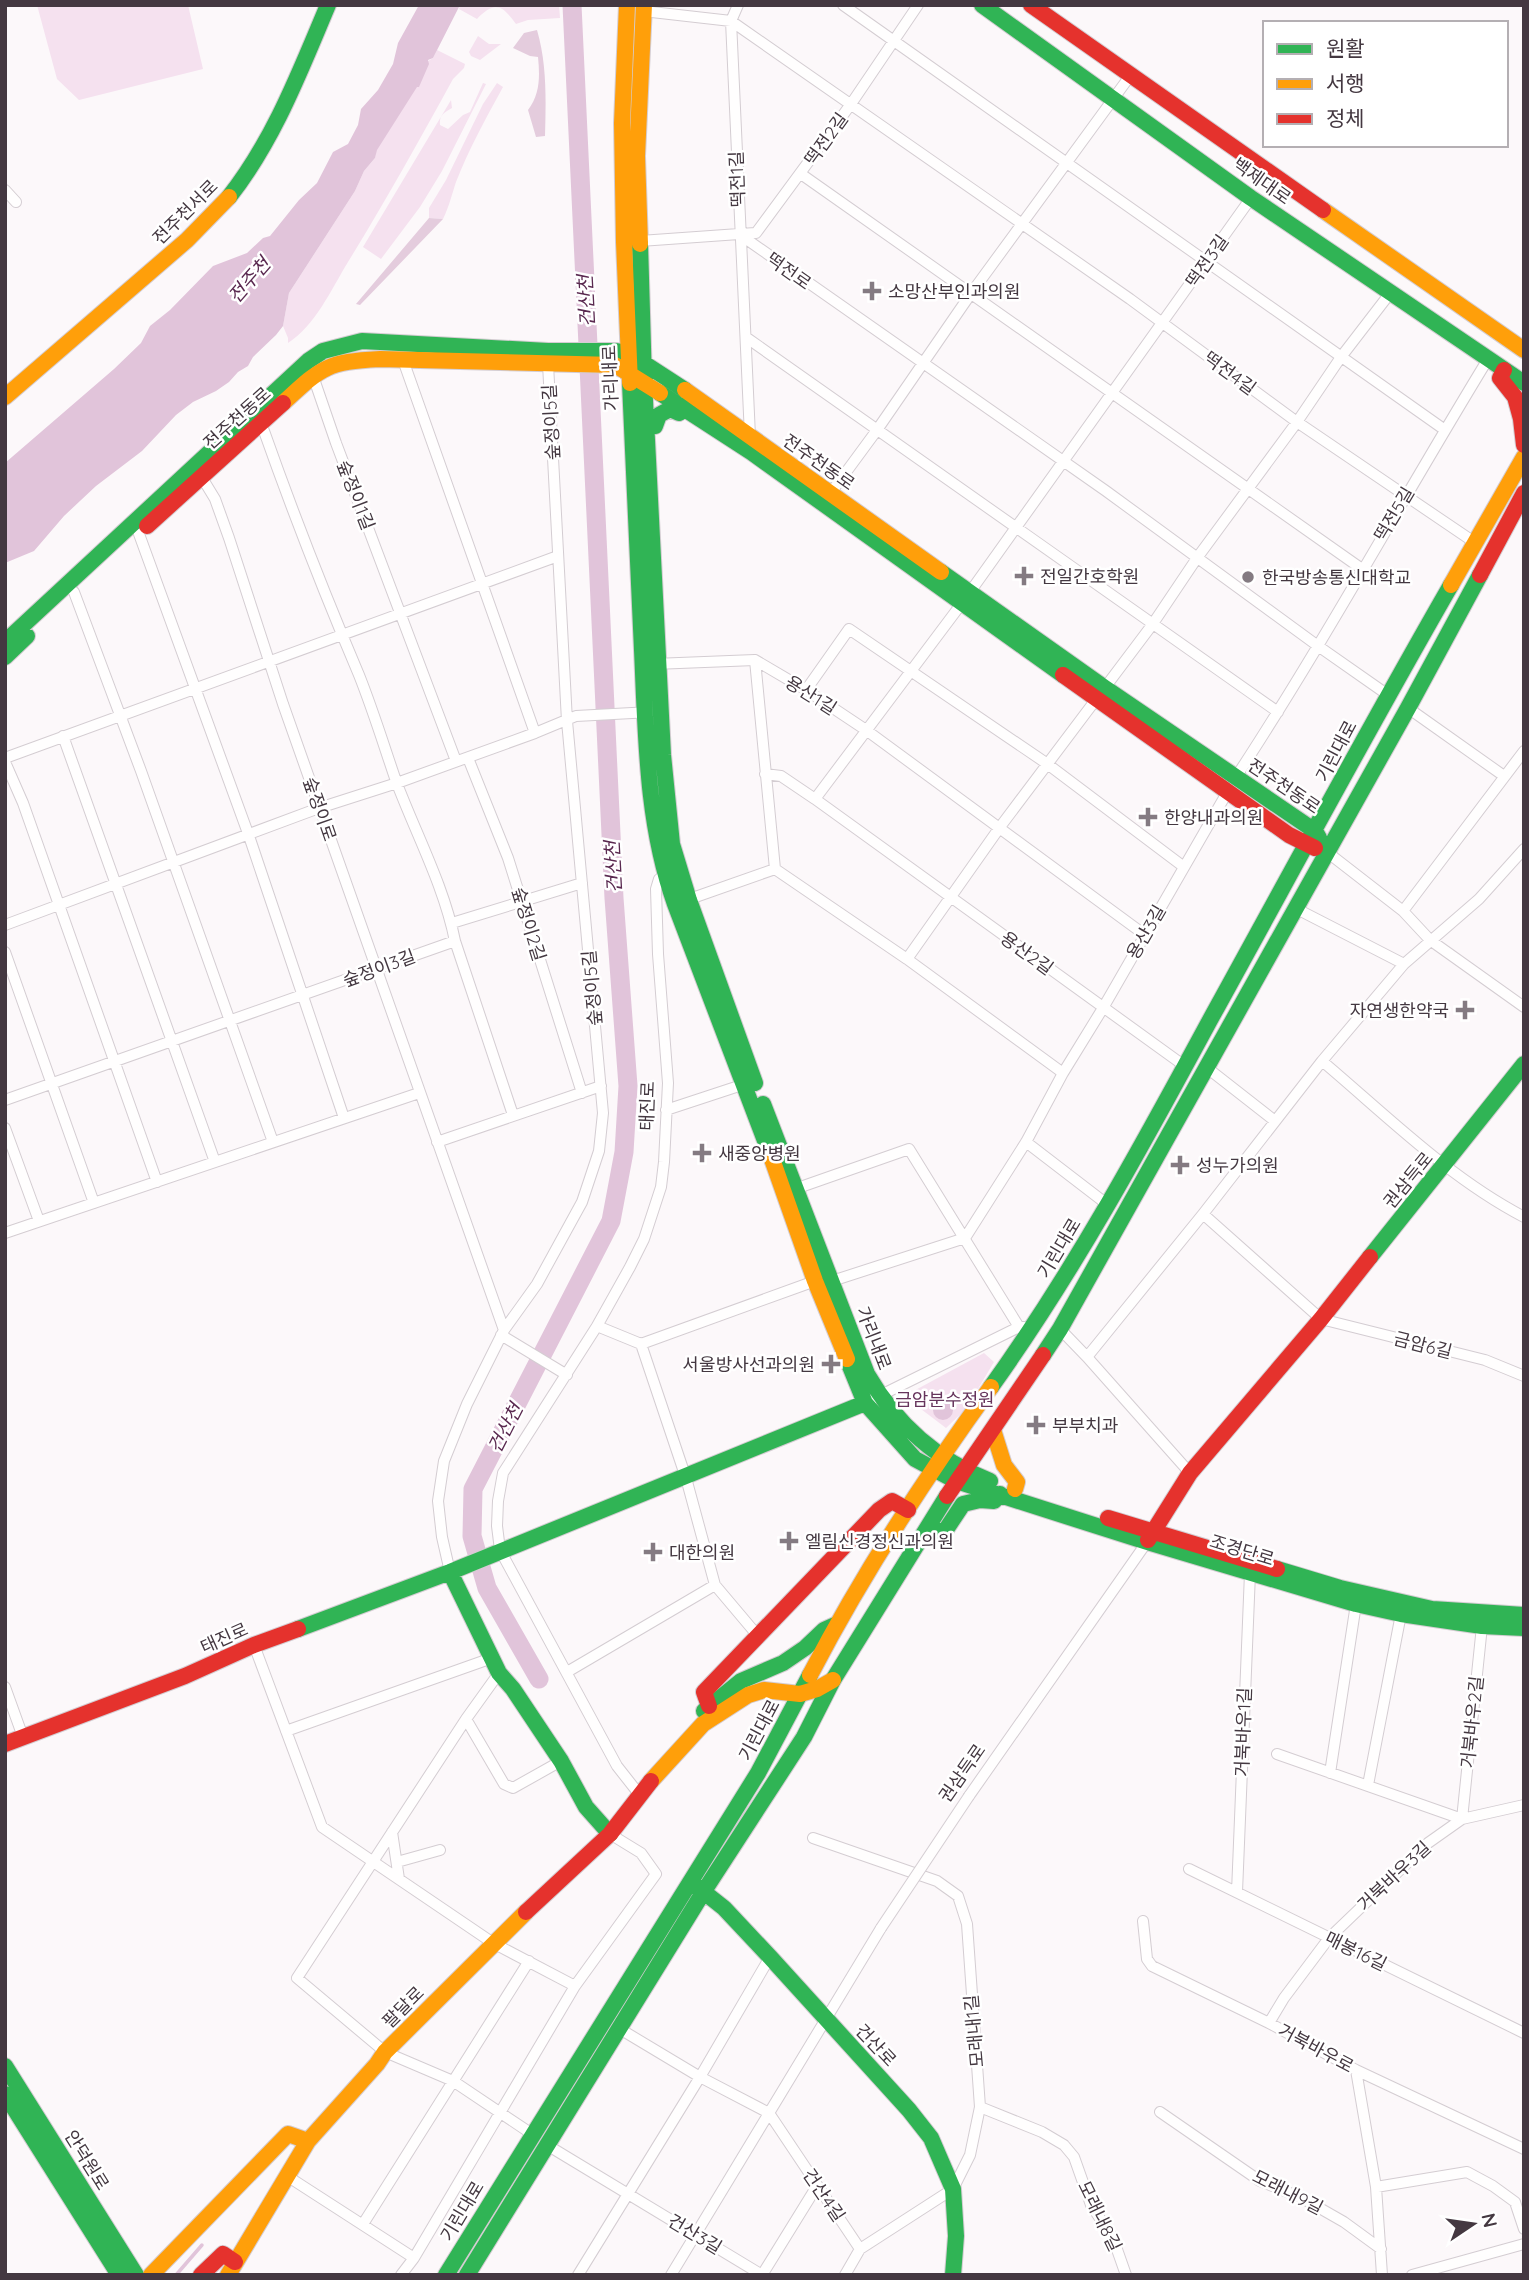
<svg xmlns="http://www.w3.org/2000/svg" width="1529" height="2280" viewBox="0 0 1529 2280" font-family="Quicksand,'Noto Sans KR',sans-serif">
<rect width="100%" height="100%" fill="#fcf8fa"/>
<path fill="#f5e1ef" d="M37,5H188L203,69L79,100L57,79Z
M460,5H559L560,18L528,20L516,24C503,6 495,0 477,19L459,9Z
M478,36L489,44H501L480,60L471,56L469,52Z
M437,50L465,64L464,68L453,79C419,141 385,202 348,262C331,290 315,326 288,343V338L283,326L289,293L355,191L364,171L375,158L376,150L417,86H419L428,61L433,58Z
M463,80L451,100L452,108C444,113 439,115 440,125L448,129L463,115L470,112L483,83L486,84L442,171L420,207L381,259L363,247Z
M497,83L503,87C486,118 469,149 456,182C452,194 449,207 443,219L429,218V208L446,180L483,104Z
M984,1353L994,1362L966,1409L946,1428L913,1403L908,1394Z"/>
<path fill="#e4ccdd" d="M537,30C547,64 546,100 545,136L536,137L528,110C540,94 540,77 538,57L530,56L513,48L524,33Z
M429,218L443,219L360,305L356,304Z"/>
<path fill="#e1c4da" d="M419,5H460L433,58L428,60L429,64L419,87H417L377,150L375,158L364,171L355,191L289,293L283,326L276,335L253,357L248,366L238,372L229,382L216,391L193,402L176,415L142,451L96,486L64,516L34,551L5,563V463L114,369L141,343L150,326L170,310L213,266L247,253L263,238L270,236L299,200L317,183L333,152L348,144L358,125L361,109L378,90L393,64L398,43Z
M933 1410a10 10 0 1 1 20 0a10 10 0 1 1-20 0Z"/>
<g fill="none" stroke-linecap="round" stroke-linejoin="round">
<path stroke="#e1c4da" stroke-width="3.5" d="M176,2275L202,2245"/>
<path stroke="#e1c4da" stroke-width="19" d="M539,1679L487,1588L472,1536L473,1489L611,1221L624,1152L628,1086L614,898L572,5"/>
<g stroke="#d4cdd2" stroke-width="12">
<path id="street" d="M738,5L731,21L750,436
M843,5L1445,430
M643,11L731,21L1130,299L1297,422L1474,542
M801,174L1362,569
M5,190L16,202
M739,234L756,233L851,104L918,5
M640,241L739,234L1106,491L1318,646L1388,695
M747,338L1278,712
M403,360L535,733
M313,376L336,443L456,761
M258,424L264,431C293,513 325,595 359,675C373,710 384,746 396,781C416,834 444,886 455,941L513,1115
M201,476L215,499L229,538L283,704L504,1330
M827,498L877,430L972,292L1130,76
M139,534L249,836L344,1118
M74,592L141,771L273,1142
M970,592L1251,198
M755,660L806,690L866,730L1145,935
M654,664L755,660L775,869L684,901
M806,690L849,629L1046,763L1184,867
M1408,708L1504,776
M63,736L215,1162
M5,758L558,556
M468,758L508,858L582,1093
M5,762L23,803L157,1182
M765,774L781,776L815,799L1186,1067
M1236,777C1325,641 1403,498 1488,359
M815,799L962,603
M1327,852L1403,911L1430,940L1524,1007
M775,869L907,959L1063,1073
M1295,908L1404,964
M1403,911L1524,751
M452,923L582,883
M5,925L319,808L397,783L535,733L576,716L651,712
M5,952L94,1203
M907,959L1000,827L1152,625L1197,558L1297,422L1341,357L1391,292
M1322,1061C1386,1115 1449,1178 1524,1217
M1206,1067L1275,1121
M5,1100L455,941
M666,1110L748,1083
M5,1128L39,1221
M437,1142L601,1086
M1026,1142L1108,1205
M792,1190L909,1149L1019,1327
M1203,1214L1321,1319L1485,1360L1524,1376
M5,1233L419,1093
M597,1326L641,1344L686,1478L715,1585L758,1636
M1060,1329L1087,1357L1190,1473
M501,1335L567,1375
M641,1344L815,1281H832L965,1238L1026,1142L1063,1073L1103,1008L1228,791
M1087,1357L1203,1214L1322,1061L1404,964L1479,899L1524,849
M865,1403L1019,1327H1024
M450,1572L442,1537L438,1501L444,1461L467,1404L504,1330L537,1284L582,1202L599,1151L603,1113L567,721L548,364
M254,1645L322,1827L493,1943L575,1986
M567,1672L715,1585
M499,1673L466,1719L297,1978L385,2052L453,2081L532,2134
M5,1687L23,1737
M466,1719L504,1784L513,1788L561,1761
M286,1731L492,1658
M1277,1754L1462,1819L1482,1626
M1330,1773L1356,1604
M1368,1785L1401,1614
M639,1794L617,1766L500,1550L497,1526L498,1501L503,1473L597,1326L630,1267L644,1239L661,1187L664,1162L668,1083L658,954L656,889L659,879L665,876
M969,1796L1147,1542
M392,1832L399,1879
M813,1838L937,1881L958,1896L967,1924L980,2107L970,2155L953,2189L860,2249L845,2275
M397,1862L440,1850
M1189,1869L1524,2033
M1237,1892L1250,1573
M1143,1921L1147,1959L1152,1966L1269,2023L1356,2070L1524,2149
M1269,2023L1284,1998L1329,1938L1428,1843L1462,1819L1524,1805
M620,2029L700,2077L769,2113L860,2249
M1356,2070L1376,2187L1382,2275
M980,2107L1042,2132L1064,2145L1074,2157L1091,2205L1113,2238L1126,2275
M1160,2112L1260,2181L1302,2198L1344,2222L1381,2249
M547,2145L762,2275
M287,2176L414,2258
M1376,2187L1467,2172L1493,2186L1515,2202L1524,2229
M363,2224L529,1961
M401,2275L414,2258L575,1986L656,1874L641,1853L610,1834
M578,2275L700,2077L770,1957
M671,2275L881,1928
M762,2275L817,2186
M1412,2275L1524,2244"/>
</g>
<g stroke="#d4cdd2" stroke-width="18">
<path id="fast" d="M982,5L1251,198L1524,383
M229,197C274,140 300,71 328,5
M640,244L644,381L663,755L672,844L689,900L755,1083
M630,383C634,472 638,561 642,650C646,735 646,823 675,904L772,1159
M660,393L751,452L1063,675
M646,427L655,426L659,415L670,409L679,413L684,406
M941,572L1105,688L1315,831L1319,838
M5,642L308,361L323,351L362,341L548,351H615L628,353L685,390
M5,657L27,636
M763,1104L867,1374C896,1424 936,1460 990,1481
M1370,1257L1524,1064
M1043,1355L1060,1329L1408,708L1480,575
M847,1359L865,1403L915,1459L956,1481L1147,1542L1356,1604L1401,1614L1482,1626L1524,1628
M991,1387C1074,1271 1142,1146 1210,1020C1290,875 1368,729 1451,585
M930,1526L943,1534L963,1504L980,1500L994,1501L1000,1494
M1277,1569L1340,1588L1432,1609L1524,1615
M450,1572L499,1673L513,1689L561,1761L586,1807L610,1834
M298,1629L450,1572L865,1403
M704,1711L741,1681L783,1663L805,1648L824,1630L835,1625
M695,1885L724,1908L770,1957L909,2110L931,2138L953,2189L956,2236L953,2275
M5,2066L136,2275
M5,2094L119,2275
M446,2275L758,1773L810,1675
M467,2275L704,1891L804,1737L833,1680L947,1496"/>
</g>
<g stroke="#d4cdd2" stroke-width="18">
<path id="slow" d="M627,5L622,123L624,242L630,383
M1323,210L1524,350
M640,244L637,156L644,5
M685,390L941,572
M5,397L187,240L229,197
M283,403C322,367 326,362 380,359L615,365L660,393
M1451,585L1524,457
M772,1159L815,1281L847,1359
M993,1430L1004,1465L1017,1482L1015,1489
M810,1675C862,1575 925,1478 991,1387
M651,1781L703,1724L748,1695L764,1690L800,1694L817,1689L833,1680
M151,2275L288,2134L308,2141
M228,2275L308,2141L377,2064L385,2052L526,1912"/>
</g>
<g stroke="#d4cdd2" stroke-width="18">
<path id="jam" d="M1031,5L1323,210
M1504,370L1500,378L1515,397L1521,419L1524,445
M147,526L283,403
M1480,575L1524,493
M1063,675L1289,835L1315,848
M947,1496L1043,1355
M1108,1518L1277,1569
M1148,1540L1190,1473L1321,1319L1370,1257
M709,1706L704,1692L879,1510L892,1501L908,1510
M5,1744L185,1676L254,1645L298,1629
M526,1912L610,1834L651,1781
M201,2275L223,2254L235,2262"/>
</g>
<use href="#street" stroke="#fffefe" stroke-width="10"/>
<use href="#fast" stroke="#30b455" stroke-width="16"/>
<use href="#slow" stroke="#ff9f0a" stroke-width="16"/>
<use href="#jam" stroke="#e5322d" stroke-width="16"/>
<g stroke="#d4cdd2" stroke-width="12" stroke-linecap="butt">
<path id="street-bridge" d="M881,1928L969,1796"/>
</g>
<use href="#street-bridge" stroke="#fffefe" stroke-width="10"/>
</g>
<g fill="#847b82" stroke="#fff" stroke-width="2.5">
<path d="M868.5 280.5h7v7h7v7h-7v7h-7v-7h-7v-7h7z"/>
<path d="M1020.5 565.5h7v7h7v7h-7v7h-7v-7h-7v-7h7z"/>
<circle cx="1248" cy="577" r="7"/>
<path d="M1144.5 806.5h7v7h7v7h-7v7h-7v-7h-7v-7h7z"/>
<path d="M1461.5 999.5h7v7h7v7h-7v7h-7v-7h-7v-7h7z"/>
<path d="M698.5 1142.5h7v7h7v7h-7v7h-7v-7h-7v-7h7z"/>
<path d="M1176.5 1154.5h7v7h7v7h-7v7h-7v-7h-7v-7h7z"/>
<path d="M827.5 1353.5h7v7h7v7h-7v7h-7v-7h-7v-7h7z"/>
<path d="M1032.5 1414.5h7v7h7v7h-7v7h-7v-7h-7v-7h7z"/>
<path d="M785.5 1530.5h7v7h7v7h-7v7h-7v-7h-7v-7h7z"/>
<path d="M649.5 1541.5h7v7h7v7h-7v7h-7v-7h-7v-7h7z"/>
</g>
<g text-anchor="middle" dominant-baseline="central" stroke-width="5" stroke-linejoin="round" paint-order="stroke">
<g font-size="18" fill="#443841" stroke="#fff">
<text transform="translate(826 139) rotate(-54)">떡전2길</text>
<text transform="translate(737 179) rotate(-92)">떡전1길</text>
<text transform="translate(1262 181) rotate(35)">백제대로</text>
<text transform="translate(185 212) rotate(-45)">전주천서로</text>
<text transform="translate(1207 261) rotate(-55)">떡전3길</text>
<text transform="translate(789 271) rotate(35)">떡전로</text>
<text transform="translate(1230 373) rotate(36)">떡전4길</text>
<text transform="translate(610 378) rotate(-92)">가리내로</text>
<text transform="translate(237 418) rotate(-42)">전주천동로</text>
<text transform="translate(551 422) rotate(-93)">숲정이5길</text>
<text transform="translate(819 462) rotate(35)">전주천동로</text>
<text transform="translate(356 495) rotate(69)">숲정이1길</text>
<text transform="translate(1394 514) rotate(-59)">떡전5길</text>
<text transform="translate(811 695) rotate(32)">용산1길</text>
<text transform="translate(1336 751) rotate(-62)">기린대로</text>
<text transform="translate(1284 786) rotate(34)">전주천동로</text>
<text transform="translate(320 809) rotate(71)">숲정이로</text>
<text transform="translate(529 924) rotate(73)">숲정이2길</text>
<text transform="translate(1146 932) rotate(-60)">용산3길</text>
<text transform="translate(1027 953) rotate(36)">용산2길</text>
<text transform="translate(379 968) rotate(-20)">숲정이3길</text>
<text transform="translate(592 988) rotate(-95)">숲정이5길</text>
<text transform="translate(647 1106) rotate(-88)">태진로</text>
<text transform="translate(1408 1180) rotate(-51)">권삼득로</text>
<text transform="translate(1059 1248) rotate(-59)">기린대로</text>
<text transform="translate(874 1338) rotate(69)">가리내로</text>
<text transform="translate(1423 1345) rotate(14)">금암6길</text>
<text transform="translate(1242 1550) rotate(17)">조경단로</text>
<text transform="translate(224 1638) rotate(-24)">태진로</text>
<text transform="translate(1472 1722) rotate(-84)">거북바우2길</text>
<text transform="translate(759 1730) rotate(-62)">기린대로</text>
<text transform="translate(1243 1732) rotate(-88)">거북바우1길</text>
<text transform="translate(962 1773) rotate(-55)">권삼득로</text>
<text transform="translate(1394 1876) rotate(-43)">거북바우3길</text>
<text transform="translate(1356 1951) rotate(26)">매봉16길</text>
<text transform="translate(403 2007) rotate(-45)">팔달로</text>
<text transform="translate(974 2031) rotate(-95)">모래내1길</text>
<text transform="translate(876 2045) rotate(47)">건산로</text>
<text transform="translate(1316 2048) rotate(28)">거북바우로</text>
<text transform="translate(87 2160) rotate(58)">안덕원로</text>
<text transform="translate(1288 2192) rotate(27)">모래내9길</text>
<text transform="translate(824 2195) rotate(56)">건산4길</text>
<text transform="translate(462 2211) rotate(-59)">기린대로</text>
<text transform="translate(1100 2216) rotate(64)">모래내8길</text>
<text transform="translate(695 2234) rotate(31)">건산3길</text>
</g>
<g font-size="18" fill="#443841" stroke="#fff" text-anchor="start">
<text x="888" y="291">소망산부인과의원</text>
<text x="1040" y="576">전일간호학원</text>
<text x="1262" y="577">한국방송통신대학교</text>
<text x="1164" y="817">한양내과의원</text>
<text x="1449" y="1010" text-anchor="end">자연생한약국</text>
<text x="718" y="1153">새중앙병원</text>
<text x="1196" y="1165">성누가의원</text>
<text x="815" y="1364" text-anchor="end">서울방사선과의원</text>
<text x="1052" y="1425">부부치과</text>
<text x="805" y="1541">엘림신경정신과의원</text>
<text x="669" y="1552">대한의원</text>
</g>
<g font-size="18" fill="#66345c" stroke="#fff">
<text x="945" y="1399">금암분수정원</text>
</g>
<g font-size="19" font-style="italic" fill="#5a2950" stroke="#fff">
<text transform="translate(249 280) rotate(-49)">전주천</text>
<text transform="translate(586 301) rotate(-93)">건산천</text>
<text transform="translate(613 867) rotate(-93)">건산천</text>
<text transform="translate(505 1428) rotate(-63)">건산천</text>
</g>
</g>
<rect width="1529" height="2280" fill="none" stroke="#443841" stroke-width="14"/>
<rect x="1263" y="21" width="245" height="126" fill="#ffffff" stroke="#b4afb3" stroke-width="2"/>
<rect x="1277" y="44" width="35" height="10" fill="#30b455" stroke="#b4afb3" stroke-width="2"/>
<text x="1326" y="56" font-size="21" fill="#443841">원활</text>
<rect x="1277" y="79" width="35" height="10" fill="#ff9f0a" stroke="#b4afb3" stroke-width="2"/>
<text x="1326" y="91" font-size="21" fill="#443841">서행</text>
<rect x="1277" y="114" width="35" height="10" fill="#e5322d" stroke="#b4afb3" stroke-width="2"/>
<text x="1326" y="126" font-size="21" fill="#443841">정체</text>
<g transform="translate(1473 2224) rotate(77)" stroke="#ffffff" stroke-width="5" paint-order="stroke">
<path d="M0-5L12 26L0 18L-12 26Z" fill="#443841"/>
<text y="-10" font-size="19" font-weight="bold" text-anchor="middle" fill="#443841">N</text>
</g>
</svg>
